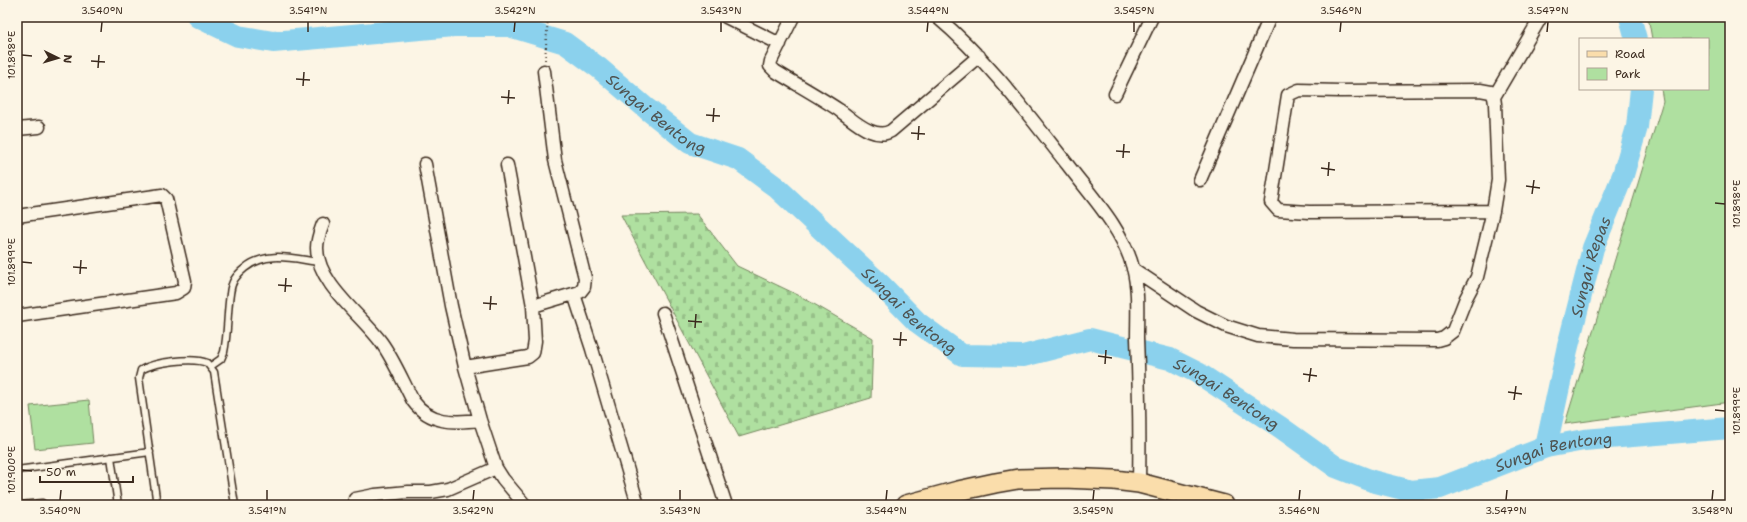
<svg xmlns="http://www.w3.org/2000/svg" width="1747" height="522" viewBox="0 0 1747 522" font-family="'Shantell Sans',sans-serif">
<defs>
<pattern id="cemetery-stones" width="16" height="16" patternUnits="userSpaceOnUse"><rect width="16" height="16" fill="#afe0a0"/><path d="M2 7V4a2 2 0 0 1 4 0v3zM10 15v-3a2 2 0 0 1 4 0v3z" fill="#97c089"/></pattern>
</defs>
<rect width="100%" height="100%" fill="#fcf5e5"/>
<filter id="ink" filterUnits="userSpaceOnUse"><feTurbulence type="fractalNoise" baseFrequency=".025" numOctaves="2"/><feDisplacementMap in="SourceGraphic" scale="8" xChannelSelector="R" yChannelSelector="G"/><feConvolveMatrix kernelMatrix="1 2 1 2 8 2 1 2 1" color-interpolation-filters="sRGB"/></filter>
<g filter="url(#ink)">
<path fill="#afe0a0" stroke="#75855f" d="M1647,17H1730V402L1565,424L1663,101L1661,89H1708V39H1652L1649,22Z
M89,400L93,443L35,449L30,406Z"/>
<path fill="url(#cemetery-stones)" stroke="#75855f" d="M697,214L737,266L800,296L873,338L871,398L739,437L621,215Z"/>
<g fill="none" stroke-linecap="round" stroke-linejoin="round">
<g stroke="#8bd1ed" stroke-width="22">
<path id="s1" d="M198,17L238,36L273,42L454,26H509L565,43L599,68L647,109L690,143L738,159L776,187L880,284L917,322L962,355L1023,356L1090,339L1170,359L1198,373L1280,427L1336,467L1372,481L1411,491L1440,488L1546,447L1584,440L1730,428"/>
<path d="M1630,17L1636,39"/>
<path id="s2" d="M1546,447L1567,350L1593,248L1623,175L1637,127L1641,89"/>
</g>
<g stroke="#3b2a1e" stroke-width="9">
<path id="service" d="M211,366L221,359L224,352C228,333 227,313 230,294C231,282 236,275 245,268C267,250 294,259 319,262
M111,457L118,505
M17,470L150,452
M19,505L42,503L44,505
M157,505L139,378L141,370C154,362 193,357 207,363L214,372L235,505"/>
</g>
<g stroke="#3b2a1e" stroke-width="15">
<path id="minor" d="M726,17L780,44
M793,17L771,61L770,66L775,71C796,84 818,96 839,110C849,117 858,126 870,131C877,134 884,135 891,131L979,56
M937,17C988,60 1026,112 1067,164C1091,196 1123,229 1133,268C1139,290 1137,315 1137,338C1139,386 1140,434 1139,483
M1115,94L1152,17
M1494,97L1541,17
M17,129L39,127
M425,164L451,306L465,367L480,420L496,468L503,479L525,505
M1200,180L1270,17
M17,216L162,195L166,199L185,281L184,288L176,293L17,316
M323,224C320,232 317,239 317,248C317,283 361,315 381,342C394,360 403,382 413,401C430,424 454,423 480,420
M1133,269L1196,311L1226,326L1258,336L1293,339L1437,340L1444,338L1453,331L1466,298L1477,277L1493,211L1498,180L1495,104L1494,97L1491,92L1480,90L1340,91L1299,90L1288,95L1271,202L1278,210L1309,212L1493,211
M574,294L592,349L638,505
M533,306L580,292L584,287L585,278L555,160L544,71
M663,313L726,505
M465,367L528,357L533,353L535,341L533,306L507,165
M355,499L375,495L408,492H431L448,489L496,468"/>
</g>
<g stroke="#3b2a1e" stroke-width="22">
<path id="primary" d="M906,505L958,491L995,483L1018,479L1063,478L1114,480L1139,483L1224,505"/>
</g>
<path stroke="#3b2a1e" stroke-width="2" stroke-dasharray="1 3" stroke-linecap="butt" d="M545,60L548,17"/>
<use href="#service" stroke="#fcf5e5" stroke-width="6"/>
<use href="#minor" stroke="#fcf5e5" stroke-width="12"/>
<use href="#primary" stroke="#faddab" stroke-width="19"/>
</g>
</g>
<path fill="none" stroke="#3b2a1e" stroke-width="1.5" d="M101,32L102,22M308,32V22M514,32L515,22M721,32V22M927,32L928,22M1134,32V22M1340,32L1341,22M1547,32L1548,22M22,55L32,56M91,61L105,62M98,68L99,55M296,79L310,80M303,86L304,72M501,97L515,98M508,104L509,90M706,115L720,116M713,122L714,108M911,133L925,134M918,140L919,126M1116,151L1130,152M1123,158L1124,144M1321,168L1335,170M1328,176L1329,162M1526,186L1540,188M1532,194L1534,180M1715,203L1725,204M22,262L32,263M73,267L87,268M80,274L81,260M278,285L292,286M285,292L286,278M483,303L497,304M490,310L491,296M688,321L702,322M695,328L696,314M893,339L907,340M900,346L901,332M1098,356L1112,358M1105,364L1106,350M1303,374L1317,376M1309,382L1311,368M1508,392L1522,394M1514,400L1516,386M1715,410L1725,411M22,470L32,471M60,500L61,490M267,500V490M473,500L474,490M680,500V490M886,500L887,490M1093,500L1094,490M1299,500L1300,490M1506,500L1507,490M1712,500L1713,490"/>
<g text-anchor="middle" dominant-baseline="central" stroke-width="3" stroke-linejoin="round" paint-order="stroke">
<g font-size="16" font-style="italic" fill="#4f5452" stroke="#fcf5e5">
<text stroke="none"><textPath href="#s1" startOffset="491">Sungai Bentong</textPath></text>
<text stroke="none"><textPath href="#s2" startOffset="186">Sungai Repas</textPath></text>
<text stroke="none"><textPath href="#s1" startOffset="815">Sungai Bentong</textPath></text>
<text stroke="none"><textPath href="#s1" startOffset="1163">Sungai Bentong</textPath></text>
<text stroke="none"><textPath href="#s1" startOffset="1523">Sungai Bentong</textPath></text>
</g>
</g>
<rect width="1747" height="522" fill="none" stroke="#fcf5e5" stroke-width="44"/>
<rect x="1579" y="38" width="130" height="52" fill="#fcf5e5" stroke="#afa495"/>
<rect x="1587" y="51" width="20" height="6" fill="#faddab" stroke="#afa495"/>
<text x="1615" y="58" font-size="12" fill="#3b2a1e">Road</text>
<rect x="1587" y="68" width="20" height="12" fill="#afe0a0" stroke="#afa495"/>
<text x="1615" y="78" font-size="12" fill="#3b2a1e">Park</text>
<g transform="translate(58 58) rotate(95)" stroke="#fcf5e5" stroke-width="3" paint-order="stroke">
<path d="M0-3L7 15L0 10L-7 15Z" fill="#3b2a1e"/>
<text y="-6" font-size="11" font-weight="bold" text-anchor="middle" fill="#3b2a1e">N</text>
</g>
<path d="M40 476v6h93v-6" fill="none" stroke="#3b2a1e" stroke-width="2"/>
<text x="46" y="476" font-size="12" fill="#3b2a1e" stroke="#fcf5e5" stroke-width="3" paint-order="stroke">50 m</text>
<rect x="22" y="22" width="1703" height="478" fill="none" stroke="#3b2a1e" stroke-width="1.5"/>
<g font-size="10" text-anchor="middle" fill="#3b2a1e">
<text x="102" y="14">3.540°N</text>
<text x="308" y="14">3.541°N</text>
<text x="515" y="14">3.542°N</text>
<text x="721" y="14">3.543°N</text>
<text x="928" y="14">3.544°N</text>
<text x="1134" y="14">3.545°N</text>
<text x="1341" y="14">3.546°N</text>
<text x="1548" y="14">3.547°N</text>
<text transform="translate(11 55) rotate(-90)" y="4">101.898°E</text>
<text transform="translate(1736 204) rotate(-90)" y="4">101.898°E</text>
<text transform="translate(11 262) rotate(-90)" y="4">101.899°E</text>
<text transform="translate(1736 411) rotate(-90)" y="4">101.899°E</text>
<text transform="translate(11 470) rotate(-90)" y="4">101.900°E</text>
<text x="60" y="514">3.540°N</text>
<text x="267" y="514">3.541°N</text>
<text x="473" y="514">3.542°N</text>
<text x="680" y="514">3.543°N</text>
<text x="886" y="514">3.544°N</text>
<text x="1093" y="514">3.545°N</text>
<text x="1299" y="514">3.546°N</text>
<text x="1506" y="514">3.547°N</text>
<text x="1712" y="514">3.548°N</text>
</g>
</svg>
